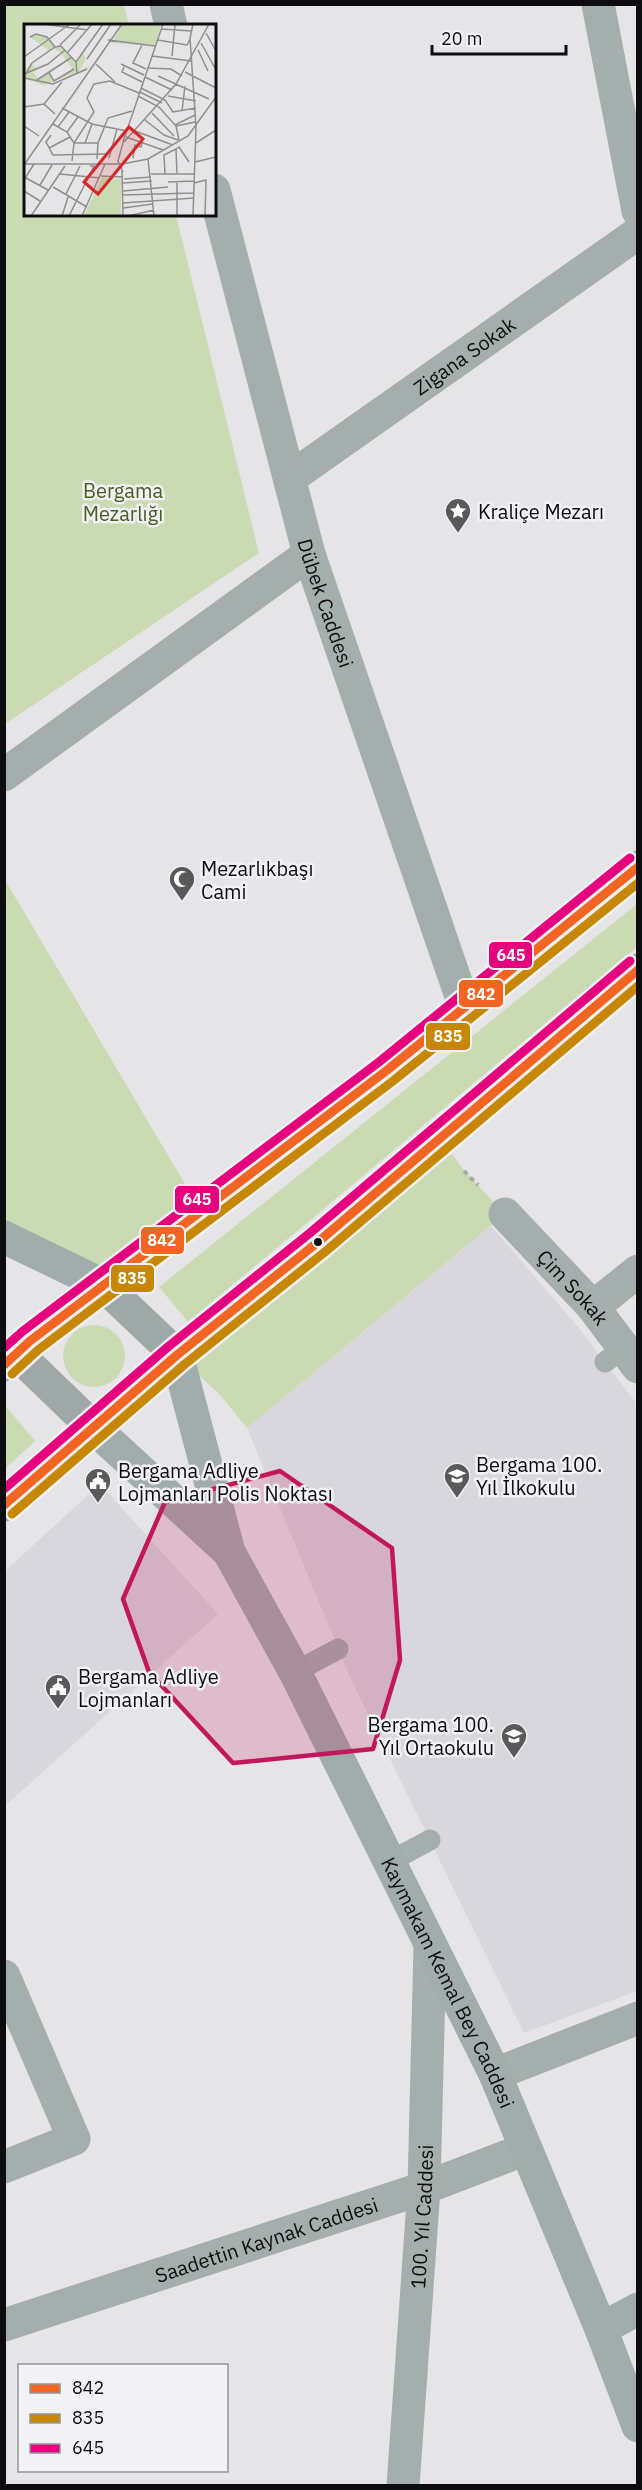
<svg xmlns="http://www.w3.org/2000/svg" width="642" height="2490" viewBox="0 0 642 2490" font-family="'IBM Plex Sans',sans-serif">
<rect width="100%" height="100%" fill="#e5e5e7"/>
<path fill="#d7d7dd" d="M491,1226L578,1327L637,1404V1991L524,2033L350,1677L247,1428Z
M100,1484L218,1614L5,1806V1571Z"/>
<path fill="#cadbb4" d="M5,4L124,5L129,25L26,26V214L176,215L259,553L5,724Z
M4,878L201,1211L103,1285L5,1237Z
M637,904V947L188,1322L159,1287Z
M441,1139L463,1169L505,1214L247,1428L220,1395L177,1355Z
M63 1356a31 31 0 1 1 62 0a31 31 0 1 1-62 0Z
M5,1405L35,1441L5,1469H4Z"/>
<g fill="none" stroke-linecap="round" stroke-linejoin="round">
<path stroke="#a4aaaa" stroke-width="4" stroke-dasharray="4.5 4.5" stroke-linecap="butt" d="M464,1171L478,1185"/>
<path stroke="#a4aeac" stroke-width="21" d="M605,1362L624,1348
M295,1672L338,1649
M389,1862L430,1840"/>
<g stroke="#a4aeac" stroke-width="33">
<path d="M598,4L638,211"/>
<path id="s1" d="M290,478L638,233"/>
<path d="M4,775L309,554"/>
<path id="s2" d="M505,1214L593,1307L638,1367"/>
<path d="M593,1307L638,1271"/>
<path d="M4,1976L74,2139L4,2167"/>
<path d="M495,2074L638,2018"/>
<path id="s3" d="M4,2325L424,2188L526,2149"/>
</g>
<g stroke="#a4aeac" stroke-width="33">
<path d="M166,4L171,26"/>
<path id="s4" d="M214,190L309,554L465,1008"/>
<path id="s5" d="M403,2486L424,2188L430,1947"/>
</g>
<g stroke="#a0adab" stroke-width="33">
<path d="M4,1237L103,1285"/>
<path id="s6" d="M177,1355L229,1552L295,1672L495,2074L601,2329L638,2426"/>
<path d="M94,1428L229,1552"/>
<path d="M601,2329L638,2309"/>
</g>
<path stroke="#9ea8a6" stroke-width="33" d="M103,1285L177,1355
M16,1353L94,1428
M4,1365L30,1341L386,1071L638,867
M4,1505L177,1355L318,1242L638,970"/>
<g stroke="#f1f1f6" stroke-width="14">
<path id="bus-1" d="M4,1365L30,1341L386,1071L638,867
M4,1505L177,1355L318,1242L638,970"/>
</g>
<g stroke="#f1f1f6" stroke-width="14">
<path id="bus-2" d="M12,1374L38,1350L393,1081L638,883
M12,1514L185,1364L326,1251L638,986"/>
</g>
<g stroke="#f1f1f6" stroke-width="14">
<path id="bus-3" d="M4,1348L23,1331L379,1062L630,858
M4,1489L169,1346L310,1233L630,961"/>
</g>
<use href="#bus-1" stroke="#f26522" stroke-width="9"/>
<use href="#bus-2" stroke="#c88703" stroke-width="9"/>
<use href="#bus-3" stroke="#e5007d" stroke-width="9"/>
</g>
<path fill="#c2185b" fill-opacity="0.2" stroke="#c2185b" stroke-width="4.5" stroke-linejoin="round" d="M280,1471L392,1548L400,1660L373,1749L233,1763L149,1672L123,1599L165,1502Z"/>
<defs>
<g id="sight-pin" transform="scale(1.35)"><path d="M0 17L-7.5 6A9.5 9.5 0 1 1 7.5 6Z" fill="#59595b" stroke="#f1f1f6"/><path d="M0-6L1.8-2.2L6-1.7L2.9 1.2L3.7 5.4L0 3.3L-3.7 5.4L-2.9 1.2L-6-1.7L-1.8-2.2Z" fill="#fff"/></g>
<g id="mosque-pin" transform="scale(1.35)"><path d="M0 17L-7.5 6A9.5 9.5 0 1 1 7.5 6Z" fill="#59595b" stroke="#f1f1f6"/><path d="M3.5-4.9A6 6 0 1 0 3.5 4.9A5 5 0 1 1 3.5-4.9Z" fill="#fff"/></g>
<g id="school-pin" transform="scale(1.35)"><path d="M0 17L-7.5 6A9.5 9.5 0 1 1 7.5 6Z" fill="#59595b" stroke="#f1f1f6"/><path d="M0-5L7-2L0 1L-7-2ZM-4 1L0 2.5L4 1V4Q0 6-4 4Z" fill="#fff"/></g>
<g id="civic-pin" transform="scale(1.35)"><path d="M0 17L-7.5 6A9.5 9.5 0 1 1 7.5 6Z" fill="#59595b" stroke="#f1f1f6"/><path d="M-.6-6.5H3V-4.5H.6V-3L4-1V1h2V6H-6V1h2V-1L-.6-3ZM-1.2 2.5V6h2.4V2.5Z" fill="#fff"/></g>
</defs>
<g fill-rule="evenodd">
<use href="#sight-pin" x="458" y="511"/>
<use href="#mosque-pin" x="182" y="879"/>
<use href="#school-pin" x="457" y="1476"/>
<use href="#civic-pin" x="98" y="1481"/>
<use href="#civic-pin" x="58" y="1687"/>
<use href="#school-pin" x="514" y="1736"/>
</g>
<circle fill="#0d0d0f" stroke="#f1f1f6" stroke-width="2" cx="318" cy="1242" r="5"/>
<g text-anchor="middle" dominant-baseline="central" stroke-width="5" stroke-linejoin="round" paint-order="stroke">
<g font-size="20" fill="#0d0d0f" stroke="#f1f1f6">
<text stroke="none"><textPath href="#s1" startOffset="213">Zigana Sokak</textPath></text>
<text stroke="none"><textPath href="#s4" startOffset="428">Dübek Caddesi</textPath></text>
<text stroke="none"><textPath href="#s2" startOffset="100">Çim Sokak</textPath></text>
<text stroke="none"><textPath href="#s6" startOffset="687">Kaymakam Kemal Bey Caddesi</textPath></text>
<text stroke="none"><textPath href="#s5" startOffset="270">100. Yıl Caddesi</textPath></text>
<text stroke="none"><textPath href="#s3" startOffset="276">Saadettin Kaynak Caddesi</textPath></text>
</g>
<g font-size="20" fill="#475e1f" stroke="#f1f1f6">
<text x="123" y="490">Bergama<tspan x="123" dy="23">Mezarlığı</tspan></text>
</g>
<g font-size="20" fill="#0d0d0f" stroke="#f1f1f6" text-anchor="start">
<text x="478" y="511">Kraliçe Mezarı</text>
<text x="201" y="868">Mezarlıkbaşı<tspan x="201" dy="23">Cami</tspan></text>
<text x="476" y="1464">Bergama 100.<tspan x="476" dy="23">Yıl İlkokulu</tspan></text>
<text x="118" y="1470">Bergama Adliye<tspan x="118" dy="23">Lojmanları Polis Noktası</tspan></text>
<text x="78" y="1676">Bergama Adliye<tspan x="78" dy="23">Lojmanları</tspan></text>
<text x="494" y="1724" text-anchor="end">Bergama 100.<tspan x="494" dy="23">Yıl Ortaokulu</tspan></text>
</g>
</g>
<g transform="translate(24 24)">
<rect width="192" height="192" fill="#e5e5e7"/>
<path d="M98,0H137L131,22L88,19ZM12,10L23,13L31,23L35,21L52,38L59,29L62,35L55,47L67,41L63,45L19,61L0,54V46L7,40L14,45L9,48L15,55L25,49L29,57L49,46L37,29L29,24L25,27L6,13ZM78,153L97,155V192H60Z" fill="#cadbb4"/>
<path fill="none" stroke="#8f8f91" stroke-width="1.5" d="M19,0L64,6M137,5L168,7M182,9L192,27M6,13L12,10L23,13L31,23L37,22L52,38M84,16L131,22M134,16L163,21L166,15M177,19L191,44M36,21L57,0M118,21L109,39L122,45M174,26L184,47M44,28L68,0M128,32L167,37M148,32L151,0M0,33L46,0M63,35L87,0M72,40L91,58M97,40L120,51M101,41L98,48L118,58M123,44L147,45L158,52M161,48L192,64M25,49L30,57L50,45M53,49L52,38L79,0M0,50L24,40L41,26M2,50L8,39L31,23M134,52L185,75M121,53L148,66M0,54L29,60L63,45M13,56L48,33M117,64L141,76L149,88L172,84M116,68L138,79M114,72L135,83L152,102L155,116M144,72L172,77M20,80L38,58M0,83L20,80L31,90M38,84L68,100L103,107M158,87L161,62M128,89L150,112M121,96L140,111L154,116M29,100L43,108L50,119L48,137M151,101L171,91M0,102L15,112M152,102L171,98M34,103L45,88M111,107L149,121M43,108L54,93M27,111L22,118L29,131L84,130M102,113L139,126M100,118L152,60L185,0M50,119L70,88L63,74L70,60L86,57L115,69M50,119H74M61,119L68,100M172,119L192,106M25,124L46,113M152,125L153,150M152,125L155,123L165,138M85,134L93,105M109,134L111,121L117,123L118,119M73,135L74,119L84,94L108,87M124,135L130,192M171,138L192,133M0,140H98L124,135L164,112L192,73M0,141L98,0M98,145L99,192M99,148L94,137L100,115L139,0M36,150L76,154M127,150H171M141,150L140,131L152,125M77,152L99,153M2,154L24,166M100,155L127,153M0,156L10,140M144,158L170,157M153,158V192M99,159L128,157M170,159L182,156L181,192M16,161L28,141M29,163L63,183M0,167L16,177M99,167L144,163M42,170L56,142M98,171L170,169M99,179L170,174M99,184L129,180M7,192L41,142M38,192L44,173M45,192L70,142H66M58,192L81,140M104,192L130,186M169,192L172,103L166,14L169,0"/>
<path fill="#d62828" fill-opacity="0.15" stroke="#d62828" stroke-width="3" d="M105,103L119,115L74,170L60,158Z"/>
<rect width="192" height="192" fill="none" stroke="#0d0d0f" stroke-width="3"/>
</g>
<g stroke="#f1f1f6" stroke-width="2">
<rect x="488" y="941" width="45" height="28" rx="6" fill="#e5007d"/>
<rect x="458" y="979" width="46" height="29" rx="6" fill="#f26522"/>
<rect x="425" y="1022" width="46" height="29" rx="6" fill="#c88703"/>
<rect x="174" y="1185" width="46" height="29" rx="6" fill="#e5007d"/>
<rect x="140" y="1226" width="45" height="29" rx="6" fill="#f26522"/>
<rect x="110" y="1264" width="45" height="29" rx="6" fill="#c88703"/>
</g>
<g font-size="16" text-anchor="middle" font-weight="bold" fill="#fff">
<text x="511" y="961">645</text>
<text x="481" y="1000">842</text>
<text x="448" y="1042">835</text>
<text x="197" y="1205">645</text>
<text x="162" y="1246">842</text>
<text x="132" y="1284">835</text>
</g>
<rect width="642" height="2490" fill="none" stroke="#0d0d0f" stroke-width="12"/>
<rect x="18" y="2364" width="210" height="108" fill="#f1f1f6" stroke="#96969a" stroke-width="1.5"/>
<rect x="30" y="2384" width="30" height="9" fill="#f26522" stroke="#96969a" stroke-width="1.5"/>
<text x="72" y="2394" font-size="18" fill="#0d0d0f">842</text>
<rect x="30" y="2414" width="30" height="9" fill="#c88703" stroke="#96969a" stroke-width="1.5"/>
<text x="72" y="2424" font-size="18" fill="#0d0d0f">835</text>
<rect x="30" y="2444" width="30" height="9" fill="#e5007d" stroke="#96969a" stroke-width="1.5"/>
<text x="72" y="2454" font-size="18" fill="#0d0d0f">645</text>
<path d="M432 45v9h134v-9" fill="none" stroke="#0d0d0f" stroke-width="3"/>
<text x="441" y="45" font-size="18" fill="#0d0d0f" stroke="#f1f1f6" stroke-width="4.5" paint-order="stroke">20 m</text>
</svg>
